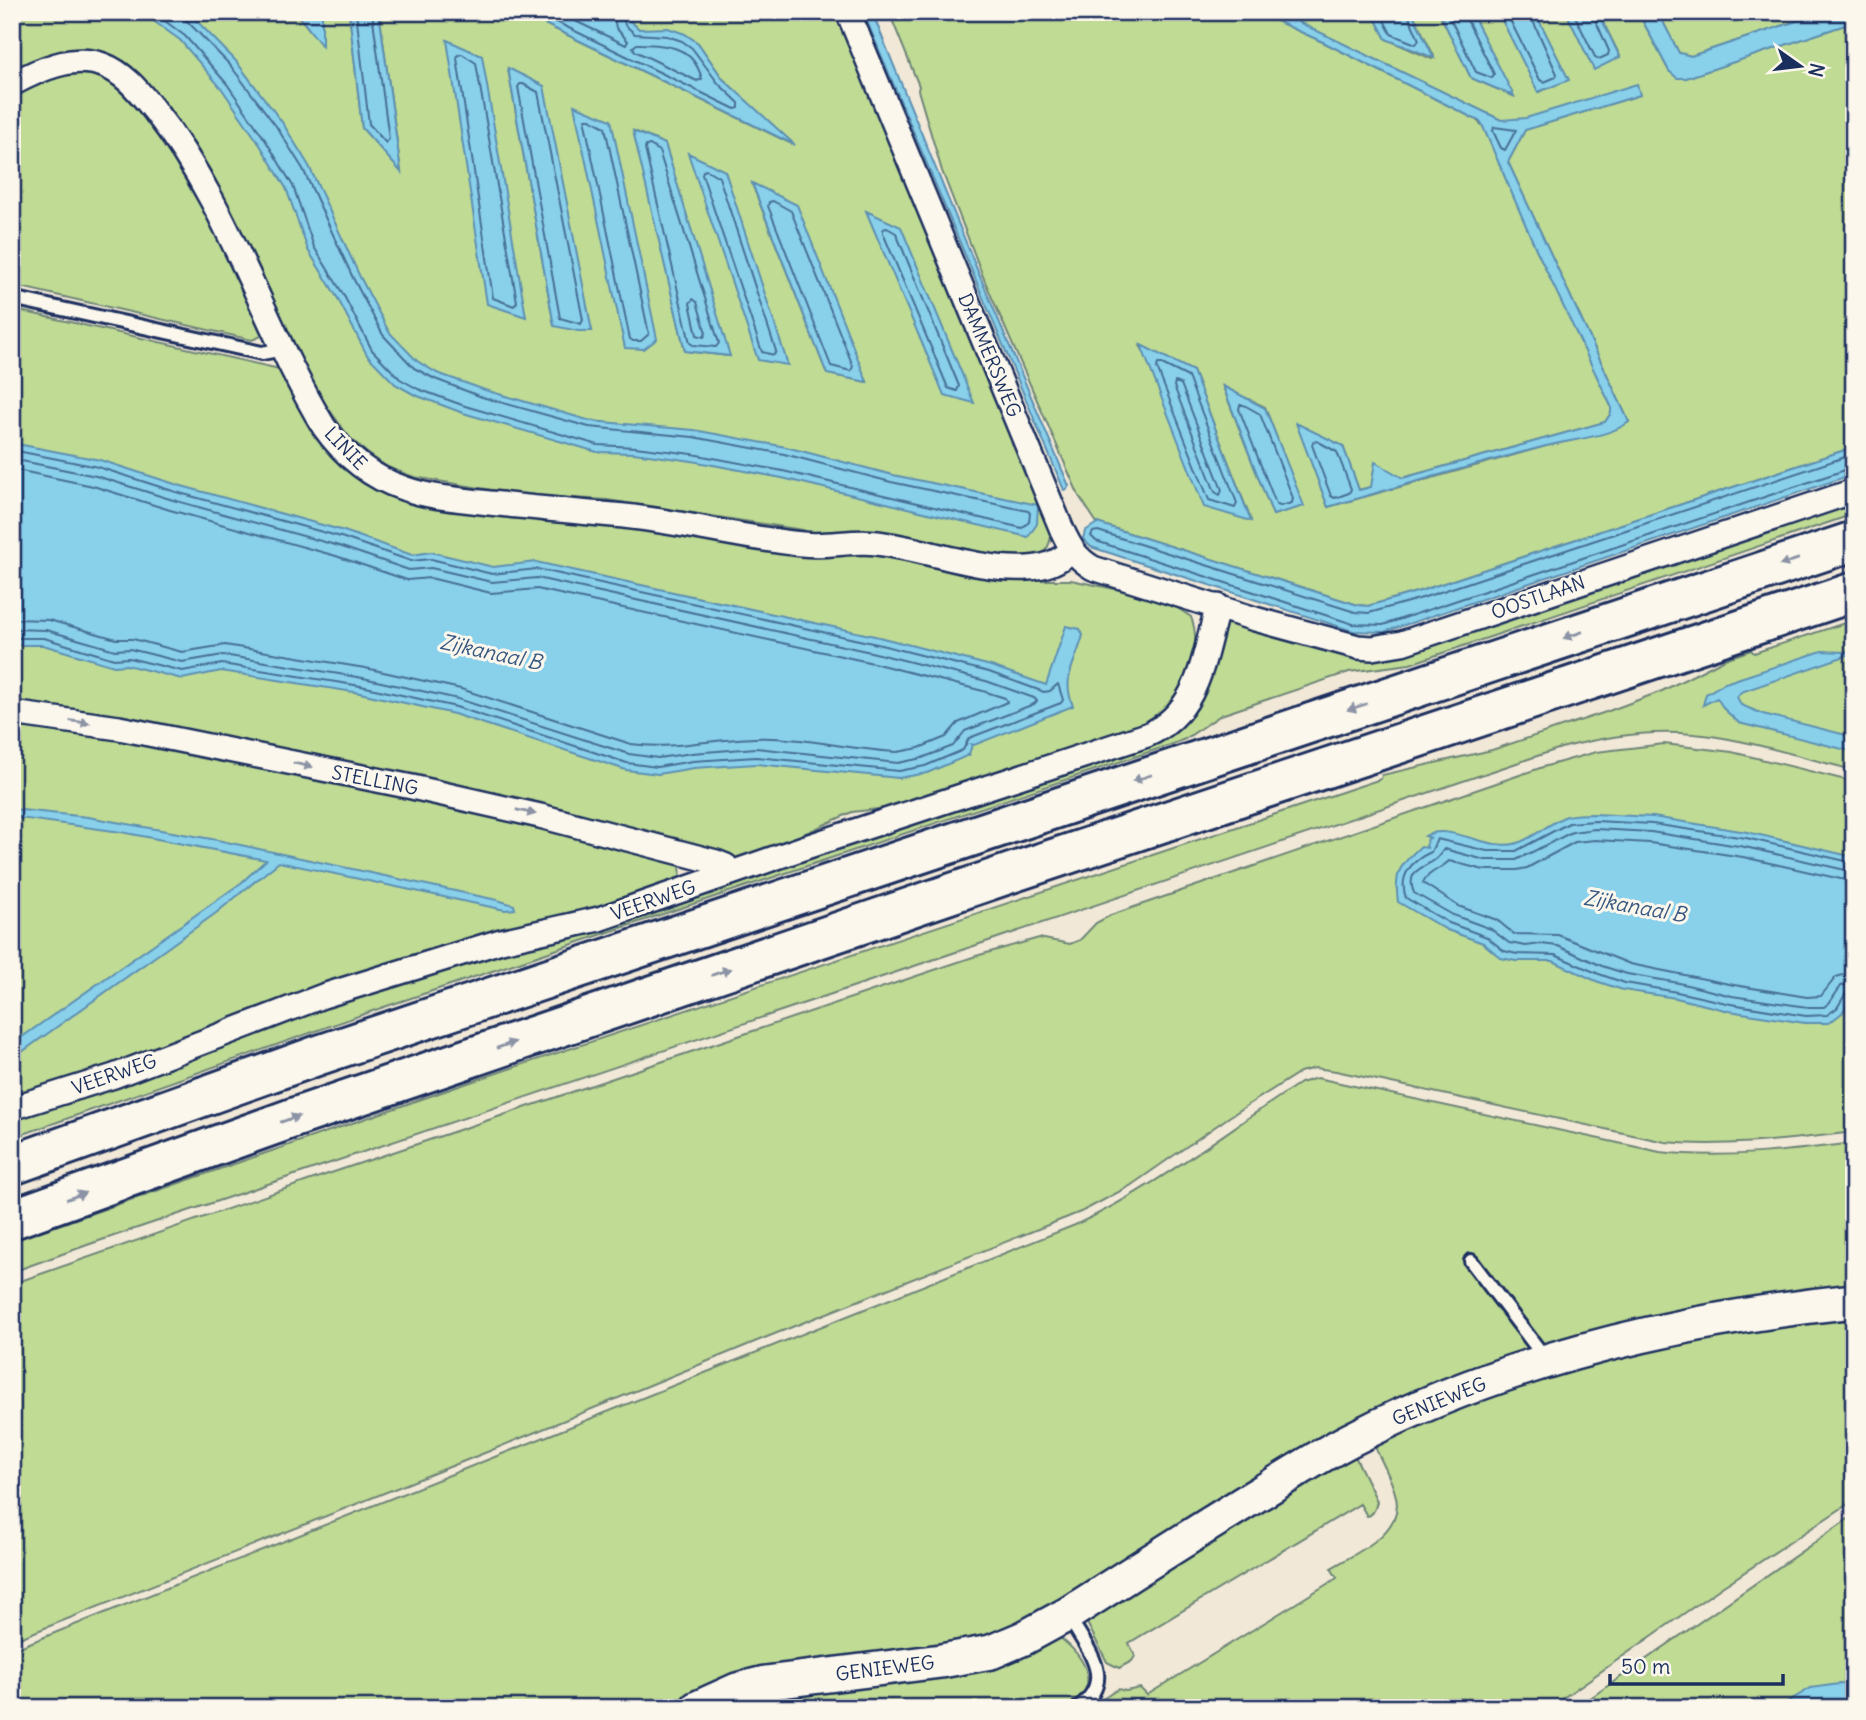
<svg xmlns="http://www.w3.org/2000/svg" width="1866" height="1720" viewBox="0 0 1866 1720" font-family="Delius,sans-serif">
<rect width="100%" height="100%" fill="#f2e8d7"/>
<filter id="ink" filterUnits="userSpaceOnUse"><feTurbulence type="fractalNoise" baseFrequency=".0143" numOctaves="2"/><feDisplacementMap in="SourceGraphic" scale="14" xChannelSelector="R" yChannelSelector="G"/><feConvolveMatrix kernelMatrix="1 2 1 2 8 2 1 2 1" color-interpolation-filters="sRGB"/></filter>
<g filter="url(#ink)">
<path fill="#c0db93" stroke="#6e8578" stroke-width="2" fill-rule="evenodd" d="M12,12H256L263,19V12H295L322,45V12H349L362,128L401,171L379,12H520L792,144L723,79L698,43L668,29H639L630,21L628,12H839L1051,532C1051,548 1043,557 1028,560L821,539L803,530L607,500L523,495L414,477L387,467L366,452L350,438L320,397L127,70L12,77ZM508,69L592,331L554,325ZM634,131L665,144L729,356L685,351ZM752,184L867,381L866,382L827,374Z
M889,12H1257L1325,43L1475,119L1483,126L1611,406V413L1605,422L1359,490L1343,446L1297,424L1328,507L1546,446L1591,436L1629,422L1508,162L1525,130L1640,95L1514,121L1501,120L1277,12H1343L1348,14V12H1372L1386,39L1432,59L1434,56L1412,12H1439L1471,78L1513,96L1471,12H1498L1539,92L1568,79L1535,12H1566L1594,69L1620,56L1598,12H1638L1669,71L1686,78L1854,22V447L1420,591L1368,606L1358,605L1097,523L1079,496L986,284L942,171L918,90L919,86ZM1141,347L1193,371L1251,520ZM1223,387L1265,407L1303,506L1273,515Z
M1658,12H1824L1691,56L1679,53Z
M72,69L112,76L184,162L264,335L252,340L12,285V92Z
M12,309L284,370L368,481L856,548L1022,580H1071L1144,595L1173,605L1191,617C1205,652 1181,688 1165,719L895,807L852,812L782,844L736,861L12,709Z
M1854,497V514L1410,664L1349,672L1221,715L1185,739L1173,744L381,1008L12,1138V1117L319,1006L454,965L588,929L1169,734L1184,723L1197,706L1224,624L1229,621L1353,652Z
M1854,620V770C1798,757 1736,735 1679,733C1639,731 1599,738 1561,748L90,1244L12,1272V1241L485,1077L1381,779L1382,775L1492,750L1606,712L1662,691L1725,659L1751,650L1754,653Z
M12,718L419,794L680,863L681,881L38,1091L12,1094Z
M1664,744L1732,752L1854,782V1132C1792,1139 1727,1148 1665,1142L1336,1071L1315,1068L1300,1072L1229,1117L1130,1186L1083,1211L757,1341L487,1452L12,1641V1284L328,1174L976,956L1039,938L1070,944L1080,940L1096,923L1111,915L1543,767L1596,752Z
M1317,1078L1660,1152C1724,1159 1790,1151 1854,1143V1288L1588,1335L1011,1633L696,1697L678,1708H12V1650L1075,1225C1155,1188 1226,1131 1300,1083Z
M1854,1314V1500L1722,1587L1563,1698L1552,1708H1089L1118,1689L1126,1691L1140,1688L1147,1695L1337,1578L1331,1568C1356,1553 1404,1533 1396,1497C1392,1478 1380,1460 1373,1442L1508,1386L1685,1338Z
M1353,1452L1377,1501C1376,1507 1374,1515 1367,1516L1360,1504L1129,1643L1135,1656L1132,1661L1119,1668L1107,1662L1085,1619Z
M1854,1515V1708H1576Z
M1059,1637C1084,1656 1103,1685 1069,1708H721Z"/>
<path fill="#89d0eb" stroke="#5d90b3" stroke-width="2" d="M141,12H188L235,60L282,122L309,166L359,275L389,332L417,361L437,373L485,390L591,421L694,430L786,447L893,475L1038,505L1037,524L1028,537L782,478L692,461L634,453L597,452L463,413L415,395L395,384L367,355L337,297L308,250L286,188L260,145L222,89L180,40Z
M296,12H322V46Z
M349,12H379L401,172L362,128Z
M520,12H628L630,21L639,29L668,28L685,34L698,43L723,79L795,145Z
M863,12H872L976,267L1069,486L1067,489L1064,490Z
M1257,12H1278L1501,120L1526,118L1637,84L1640,95L1525,130L1508,162L1629,422C1607,438 1572,439 1546,446C1473,465 1400,486 1328,507L1296,423L1343,446L1359,490L1371,487L1375,462L1403,478L1605,422L1611,413V406L1536,249L1481,122L1325,43Z
M1372,12H1412L1434,58L1386,39Z
M1439,12H1471L1514,96L1471,78Z
M1498,12H1535L1569,80L1538,92Z
M1566,12H1598L1620,57L1594,70Z
M1638,12H1658L1679,53L1691,56L1824,12H1854V22L1686,78H1677L1669,71Z
M447,40L482,56L526,317L487,304Z
M508,68L544,86L592,331H578L554,326Z
M574,105L611,120L657,339L644,349L625,348Z
M633,131L665,144L730,356L685,351Z
M688,153L725,171L788,365L758,360Z
M752,183L797,205L867,382L827,374Z
M866,211L901,227L974,403L944,395Z
M1141,345L1193,371L1251,521L1204,507Z
M1223,386L1265,408L1304,506L1273,515Z
M12,443L100,460L178,485L344,531L412,555L431,552L493,567L536,562L879,637L991,666L1046,685L1066,626L1080,629L1083,635C1076,663 1061,677 1073,706L974,745L970,744L972,745L969,754H967L969,755L927,773L899,778L756,764L694,768L658,774L626,770L454,714L360,693L221,671L182,679L127,665L114,666L43,645H12Z
M1854,447V474L1384,632L1353,631L1091,547L1083,539L1085,531L1097,523L1358,605L1368,606L1420,591Z
M1854,649V653L1741,692L1737,697L1741,705L1763,714L1854,737V752L1739,723L1724,709L1717,698L1703,705L1706,694L1725,683L1822,651L1845,652Z
M12,809L88,817L217,840L497,900L514,905L515,909L505,910L279,862L216,913L12,1059V1044L241,883L266,860L121,832L12,817Z
M1594,814L1653,817L1747,832L1854,857V993L1842,1013L1829,1023H1805L1729,1011L1676,998L1623,990L1596,981L1553,961H1516L1501,958L1483,943L1447,930L1398,902C1394,873 1399,866 1420,847L1428,848L1426,847L1428,838H1431L1425,836C1449,822 1485,850 1514,844C1533,840 1549,822 1567,816C1576,814 1586,814 1594,814Z
M1839,1684L1854,1685V1708H1777L1811,1688Z"/>
<g fill="none" stroke-linecap="round" stroke-linejoin="round">
<path stroke="#476f96" stroke-width="2" d="M153,12L185,36L227,84L266,141L293,186L314,247L343,294L372,350L400,379L418,389L465,406L598,445L635,447L692,454L783,471L1022,528L1029,522L1030,513L1028,511L891,482L784,454L693,437L589,427L482,397L435,379L414,368L383,335L353,278L303,169L276,126L230,65L186,20L184,12
M356,12L369,124L386,143L389,139L372,12
M536,12L735,109L739,108V103L718,83L692,48L682,41L667,36L635,34L625,25L622,12
M556,12L626,45L628,41L616,28L613,12
M1380,12L1391,34L1416,44L1419,40L1407,12
M1447,12L1476,72L1492,78L1494,74L1466,18L1465,12
M1506,12L1540,80L1544,82L1556,77L1557,74L1529,12
M1573,12L1595,57L1599,59L1608,55L1609,51L1592,12
M637,44C667,45 693,45 702,79L697,81L635,51L633,47Z
M462,54L476,63L517,302L514,306L493,298L457,58L458,55Z
M520,84H523L538,92L583,320L581,324L560,318L518,87Z
M586,119H590L605,127L649,334L641,341H633L630,339L585,123Z
M1494,127L1516,130L1505,150L1501,148L1493,131Z
M650,145L659,151L719,343L716,347L693,345L690,343L645,149L646,146Z
M707,170L719,177L776,351L774,355L762,352L702,174L703,171Z
M773,201L791,211L853,366L851,371L831,366L768,206L769,202Z
M887,228L896,233L959,386L957,391L948,388L883,233V229Z
M693,299L697,302L706,333L704,337L697,335L690,303Z
M1158,364H1162L1188,377L1237,503L1235,508L1209,500L1157,368Z
M1175,382L1181,384L1222,490L1220,495L1215,492L1174,386Z
M1240,405H1244L1260,414L1293,498L1292,503L1280,506L1276,504L1239,409Z
M1317,441L1337,452L1351,489L1349,493L1335,498L1331,496L1312,445L1313,442Z
M12,450L98,467L176,492L341,537L411,561L431,559L492,574L537,569L877,644L989,672L1044,692L1050,691L1058,684L1063,700L1061,703L969,738L963,750L956,753L925,766L899,771L756,757L693,761L657,767L627,763L456,707L361,686L222,664L182,671L129,658L114,659L44,638H12
M1854,454L1422,598L1369,613L1355,612L1098,531L1093,532L1091,536L1096,541L1353,624L1383,625L1854,467
M12,459L96,476L173,500L339,546L409,570L431,568L492,582L537,578L875,653L986,681L1034,698L1037,701L1034,704L965,731L953,746L922,758L898,763L756,748L692,753L658,758L629,754L458,699L363,678L223,655L182,662L130,649L115,650L46,630L12,629
M12,469L93,486L170,510L336,556L407,580L430,578L491,593L537,589L873,663L983,691L1005,698L1007,702L958,723L946,737L919,748L898,752C850,750 801,736 754,738C713,739 672,750 631,744L461,689L365,668L225,645L182,652L133,639H116L49,620L12,619
M1854,863L1746,838L1652,824L1595,821L1569,823L1516,851H1487L1437,839L1431,852C1411,861 1398,876 1406,898L1449,923L1487,937L1504,951L1517,954L1555,955L1599,974L1625,983L1677,992L1731,1004L1806,1016L1827,1015L1837,1008L1846,993L1854,991
M1854,872L1745,847L1651,832L1595,829L1572,832L1516,860H1485L1444,849C1442,852 1440,855 1437,858C1427,868 1404,868 1414,893L1453,915L1491,929L1509,943L1526,946L1541,944L1558,946L1602,966L1627,974L1679,983L1732,996L1807,1007H1824L1830,1002L1841,986L1854,982
M1854,882L1743,857L1650,843L1595,840L1575,842L1527,868L1517,870H1484L1449,861C1441,869 1426,873 1423,883L1458,906L1497,920L1514,934L1558,935L1630,964L1734,985L1807,997L1821,996L1836,977L1854,972"/>
<g stroke="#1b2f5e" stroke-width="18">
<path id="lane" d="M12,298L262,353L284,349
M1471,1261L1545,1358
M1068,1615C1086,1649 1118,1679 1078,1708"/>
</g>
<g stroke="#1b2f5e" stroke-width="28">
<path id="street" d="M848,12L1062,530C1070,547 1076,558 1093,568L1255,619L1358,647L1372,648L1402,643L1854,491
M12,84C38,70 73,54 103,65C125,73 140,93 154,110C230,206 262,324 324,427C344,455 370,477 403,488C428,497 455,499 481,502C525,507 569,511 613,515C677,520 739,538 802,544C827,547 852,540 877,543C927,549 977,571 1028,568C1046,567 1058,562 1071,551
M12,713L119,728L412,787L540,816L716,862L726,866L730,873
M12,1108L114,1076L323,996L501,941L599,919L806,847L1147,735C1200,712 1203,656 1218,606"/>
</g>
<g stroke="#1b2f5e" stroke-width="38">
<path id="secondary" d="M697,1708L737,1690L765,1683L941,1661L991,1652L1024,1638L1068,1614C1132,1573 1196,1532 1260,1493C1292,1474 1323,1453 1356,1437C1511,1358 1682,1319 1854,1301"/>
</g>
<g stroke="#1b2f5e" stroke-width="44">
<path id="highway" d="M12,1165L319,1055L1854,541
M12,1219L293,1118L1011,873L1854,592"/>
</g>
<use href="#lane" stroke="#fbf7ec" stroke-width="12"/>
<use href="#street" stroke="#fbf7ec" stroke-width="23"/>
<use href="#secondary" stroke="#fbf7ec" stroke-width="33"/>
<use href="#highway" stroke="#fbf7ec" stroke-width="38"/>
</g>
<defs><path id="oneway-solid" d="M-6-.8H1V-3.2L6.5 0L1 3.2V.8H-6Z" transform="scale(1.75)"/></defs>
<g fill="#8b93a5">
<use href="#oneway-solid" transform="translate(1789 562) rotate(161)"/>
<use href="#oneway-solid" transform="translate(1573 635) rotate(161)"/>
<use href="#oneway-solid" transform="translate(1357 707) rotate(162)"/>
<use href="#oneway-solid" transform="translate(80 722) rotate(8)"/>
<use href="#oneway-solid" transform="translate(303 765) rotate(12)"/>
<use href="#oneway-solid" transform="translate(1142 778) rotate(162)"/>
<use href="#oneway-solid" transform="translate(526 812) rotate(13)"/>
<use href="#oneway-solid" transform="translate(721 972) rotate(-19)"/>
<use href="#oneway-solid" transform="translate(506 1045) rotate(-19)"/>
<use href="#oneway-solid" transform="translate(290 1119) rotate(-19)"/>
<use href="#oneway-solid" transform="translate(76 1196) rotate(-20)"/>
</g>
</g>
<g text-anchor="middle" dominant-baseline="central" stroke-width="6" stroke-linejoin="round" paint-order="stroke">
<g font-size="19" fill="#1b2f5e" stroke="#fbf7ec">
<text transform="translate(990 355) rotate(67)">DAMMERSWEG</text>
<text transform="translate(346 448) rotate(46)">LINIE</text>
<text transform="translate(1538 597) rotate(-19)">OOSTLAAN</text>
<text transform="translate(375 780) rotate(11)">STELLING</text>
<text transform="translate(653 900) rotate(-19)">VEERWEG</text>
<text transform="translate(114 1074) rotate(-19)">VEERWEG</text>
<text transform="translate(1439 1401) rotate(-22)">GENIEWEG</text>
<text transform="translate(885 1668) rotate(-7)">GENIEWEG</text>
</g>
<g font-size="21" font-style="italic" fill="#365781" stroke="#fbf7ec">
<text transform="translate(491 652) rotate(12)">Zijkanaal B</text>
<text transform="translate(1635 906) rotate(10)">Zijkanaal B</text>
</g>
</g>
<rect width="1866" height="1720" fill="none" stroke="#fbf7ec" stroke-width="42"/>
<rect x="21" y="21" width="1824" height="1678" fill="none" stroke="#1b2f5e" stroke-width="2.5" filter="url(#ink)"/>
<g transform="translate(1800 66) rotate(104)" stroke="#fbf7ec" stroke-width="5" paint-order="stroke">
<path d="M0-5L12 26L0 18L-12 26Z" fill="#1b2f5e"/>
<text y="-10" font-size="19" font-weight="bold" text-anchor="middle" fill="#1b2f5e">N</text>
</g>
<path d="M1610 1674v10h173v-10" fill="none" stroke="#1b2f5e" stroke-width="3.5"/>
<text x="1621" y="1674" font-size="21" fill="#1b2f5e" stroke="#fbf7ec" stroke-width="5" paint-order="stroke">50 m</text>
</svg>
